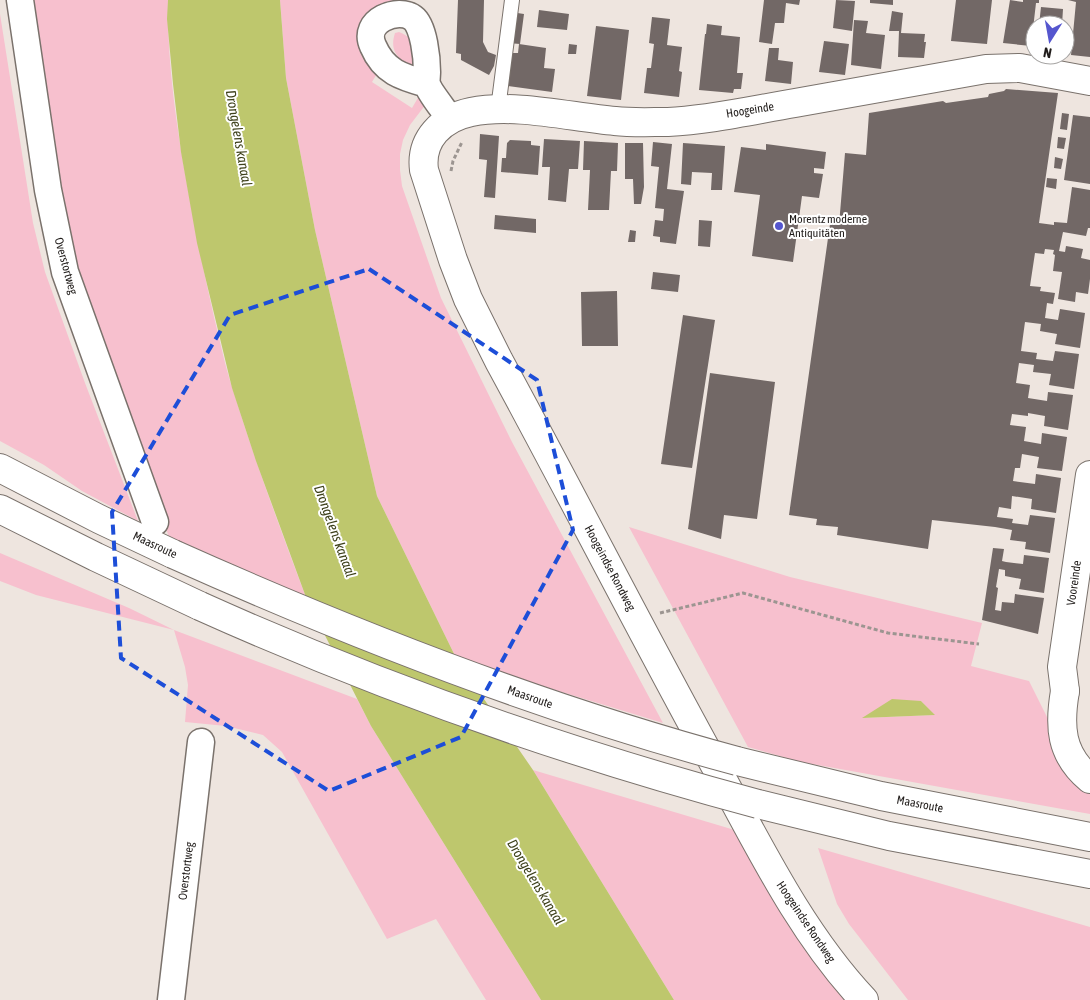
<svg xmlns="http://www.w3.org/2000/svg" width="1090" height="1000" viewBox="0 0 1090 1000" font-family="'Asap Condensed',sans-serif">
<rect width="100%" height="100%" fill="#eee5df"/>
<path fill="#f7c0ce" fill-rule="evenodd" d="M30,0H168C167,61 176,124 187,184C195,229 204,273 214,317C220,341 225,366 233,390C255,461 281,531 307,600L171,542L126,426L66,245Z
M280,0H397L398,8L360,34C359,55 362,59 378,72L372,82L412,108L419,96L426,104L410,125L403,140L400,154V170L402,186L441,298L512,442L663,723L457,660L377,496L315,230L286,78Z
M0,14L33,223L45,272L85,383L138,521L82,491L44,465L0,441Z
M399,32C419,40 416,53 418,72C402,61 388,54 395,33Z
M629,527L790,577L982,623L971,666L1029,681L1049,721L1090,792V814L801,762L748,747ZM921,701L934,715L863,718Z
M0,553L129,608L174,630L357,699L371,726L541,1000H486L436,919L387,939L282,752L263,735L226,726L185,722L188,685L185,667L174,630L36,595L0,581Z
M533,770L738,831L850,1000H674Z
M818,848L1090,927V1000H908L849,924L837,904Z"/>
<path fill="#bec76d" d="M168,0H280L286,78L315,230L377,496L457,660L533,770L674,1000H541L371,726L307,600L256,461L232,388L197,243L181,152L173,84L167,19Z
M892,699L921,701L935,715L862,718Z"/>
<path fill="#726866" d="M458,0H484L483,42L488,52L496,55L494,66L489,75L461,60V54L456,53Z
M764,0H800L799,5L786,3L784,23H775L772,44L759,42Z
M836,0L855,1L852,31L833,28Z
M870,0H893V5L870,3Z
M956,0H992L987,44L951,41Z
M1010,0L1023,2V0H1039V3H1036L1031,46L1003,43Z
M1068,0H1090V57L1071,55L1076,2Z
M1041,7L1063,9L1062,25H1039Z
M539,10L569,14L567,30L537,27Z
M892,11L903,13L901,33L925,34L924,42H926L924,58L898,57L899,31H889Z
M511,12L524,14L520,44L507,43Z
M652,17L670,19L667,45L682,47L679,71L682,72L679,97L644,93L647,68H651L654,44L649,43Z
M854,20L868,21L866,33L885,35L881,69L851,65Z
M707,24L722,26L721,35L740,37L737,73H743L741,89H734L733,93L699,90L705,34H706Z
M596,26L629,30L621,100L587,96Z
M824,41L849,44L845,75L819,72Z
M519,44L546,48L544,68L555,69L552,92L508,86L512,53H518Z
M569,44L577,45L576,54H568Z
M769,48H779L778,60L793,62L791,84L765,81Z
M1006,89L1058,93L1039,223L1054,225V222L1067,223L1072,187L1090,190V228H1088L1086,236L1063,232L1059,251L1065,252L1066,246L1083,249L1081,258L1090,260V279L1088,294L1076,292L1075,302L1058,299L1062,272L1053,271L1055,255L1053,254L1054,250L1045,249L1044,254L1035,253L1030,286L1041,287L1040,291L1055,293L1053,304L1047,303L1045,318L1058,320L1060,309L1085,313L1080,348L1055,344L1057,334L1040,331L1041,324L1025,322L1021,351L1037,353L1036,359L1053,361L1055,351L1079,354L1074,389L1049,385L1051,374L1033,372L1034,365L1019,363L1016,383L1030,385L1028,398L1047,401L1048,392L1073,395L1068,430L1044,426L1045,416L1028,413V416L1012,414L1010,425L1026,427L1024,441L1041,444L1042,433L1067,437L1062,471L1037,468L1039,457L1022,454L1020,468H1015L1013,481L1035,484L1036,474L1061,478L1056,513L1031,509L1032,499L1012,496L1011,509L999,507L997,517L1013,519L1012,523L1028,525L1030,515L1055,518L1050,553L1025,549L1026,542L1010,540L1012,530L995,527L932,520L928,549L837,535L838,527L816,525L817,519L789,515L830,224L839,225L845,153L866,155L869,113L943,101L946,103L988,97L989,94L1004,91Z
M1062,113L1069,114L1067,130L1060,129Z
M1073,115L1090,117V184L1064,180Z
M480,134L499,136L495,198L484,197L487,160L479,159Z
M1058,137L1066,138L1064,149L1057,148Z
M544,139L580,141L578,169H569L566,202L548,200L550,167H542Z
M510,140L531,141V145L540,146L538,175L501,172L502,158H506L507,143Z
M584,141L618,143L617,171H611L609,210H588L590,170H583Z
M653,142L672,144L667,189L684,191L676,244L660,242V237L653,236L655,220L663,221L664,209L655,208L659,167L651,166Z
M625,143H643L644,187L641,204H634L633,179H625Z
M683,143L725,146L722,190H711L712,173L692,172L691,185L681,184Z
M766,144L826,152L824,169L814,168V173L823,174L819,198L802,196L793,262L752,256L760,195L734,192L741,147L766,150Z
M1055,157L1063,159L1061,169L1054,168Z
M1047,178L1057,179L1056,189L1046,187Z
M495,215L536,219V233L494,229Z
M699,220L712,221L710,247L698,246Z
M630,230L636,231L635,242H628Z
M653,272L680,275L678,292L651,289Z
M617,291L618,346H582L581,292Z
M683,315L715,320L692,468L661,464Z
M710,373L775,382L757,519L724,515L721,539L688,529Z
M993,548L1004,549L1002,561L1006,562L1023,564L1024,555L1049,558L1044,593L1019,589L1021,579L1005,576V570L999,569L996,587L998,588L995,610L1001,611L1002,602L1014,603L1015,594L1044,598L1038,634L982,620Z"/>
<g fill="none" stroke-linecap="round" stroke-linejoin="round">
<g stroke="#7a726c" stroke-width="16">
<path id="service" d="M498,109L512,0"/>
</g>
<g stroke="#7a726c" stroke-width="29">
<path id="minor" d="M20,0L48,190L65,272L155,522
M427,84C402,77 384,72 373,46C361,20 399,7 413,18C424,26 427,59 427,72C427,76 426,81 427,84C429,92 445,111 450,119
M171,1000L201,742"/>
</g>
<g stroke="#7a726c" stroke-width="30">
<path id="secondary" d="M1065,691L1062,667L1090,475
M864,1000C802,934 761,850 718,771C643,635 573,497 499,361L468,299L453,260L424,170C420,139 442,118 471,112C515,103 570,117 615,121C632,123 651,122 668,122C710,120 753,110 795,103C859,92 922,80 986,69L1020,68L1090,81"/>
</g>
<g stroke="#7a726c" stroke-width="30">
<path id="motorway" d="M0,468L99,519L173,554
M0,509L96,557L200,606
M1065,691C1059,726 1060,754 1090,779
M737,761L881,796L1090,837
M758,804L889,836L1090,874"/>
</g>
<path stroke="#9c9591" stroke-width="3" stroke-dasharray="4 2.5" stroke-linecap="butt" d="M451,171L453,161L462,142
M660,613L743,593L888,633L979,644"/>
<use href="#service" stroke="#fff" stroke-width="14"/>
<use href="#minor" stroke="#fff" stroke-width="26"/>
<use href="#secondary" stroke="#fff" stroke-width="28"/>
<use href="#motorway" stroke="#fff" stroke-width="28"/>
<g stroke="#7a726c" stroke-width="30" stroke-linecap="butt">
<path id="motorway-bridge" d="M173,554C356,636 543,709 737,761
M200,606C380,687 567,753 758,804"/>
</g>
<use href="#motorway-bridge" stroke="#fff" stroke-width="28"/>
</g>
<path fill="none" stroke="#1d4ed8" stroke-width="4" stroke-dasharray="10 6" stroke-linejoin="round" d="M369,269L537,380L573,530L461,737L329,791L121,658L112,512L230,315Z"/>
<circle fill="#5556ce" stroke="#fff" stroke-width="2" cx="779" cy="226" r="5"/>
<g text-anchor="middle" dominant-baseline="central" stroke-width="4" stroke-linejoin="round" paint-order="stroke">
<g font-size="12" fill="#201c1a" stroke="#fff">
<text transform="translate(750 110) rotate(-9)">Hoogeinde</text>
<text transform="translate(66 266) rotate(75)">Overstortweg</text>
<text transform="translate(155 545) rotate(25)">Maasroute</text>
<text transform="translate(610 568) rotate(62)">Hoogeindse Rondweg</text>
<text transform="translate(1074 583) rotate(-82)">Vooreinde</text>
<text transform="translate(530 697) rotate(19)">Maasroute</text>
<text transform="translate(920 804) rotate(11)">Maasroute</text>
<text transform="translate(186 871) rotate(-83)">Overstortweg</text>
<text transform="translate(806 922) rotate(56)">Hoogeindse Rondweg</text>
</g>
<g font-size="12" fill="#201c1a" stroke="#fff" text-anchor="start">
<text x="789" y="219">Morentz moderne<tspan x="789" dy="14">Antiquitäten</tspan></text>
</g>
<g font-size="14" font-style="italic" fill="#3e411b" stroke="#fff">
<text transform="translate(239 138) rotate(80)">Drongelens kanaal</text>
<text transform="translate(335 531) rotate(70)">Drongelens kanaal</text>
<text transform="translate(536 882) rotate(59)">Drongelens kanaal</text>
</g>
</g>
<g transform="translate(1050 40) rotate(191)"><circle r="24" fill="#ffffff" stroke="#a6a4a3"/>
<path d="M0-4L9 19L0 12L-9 19Z" fill="#5556ce"/>
<text y="-8" font-size="14" font-weight="bold" text-anchor="middle" fill="#201c1a">N</text>
</g>
</svg>
